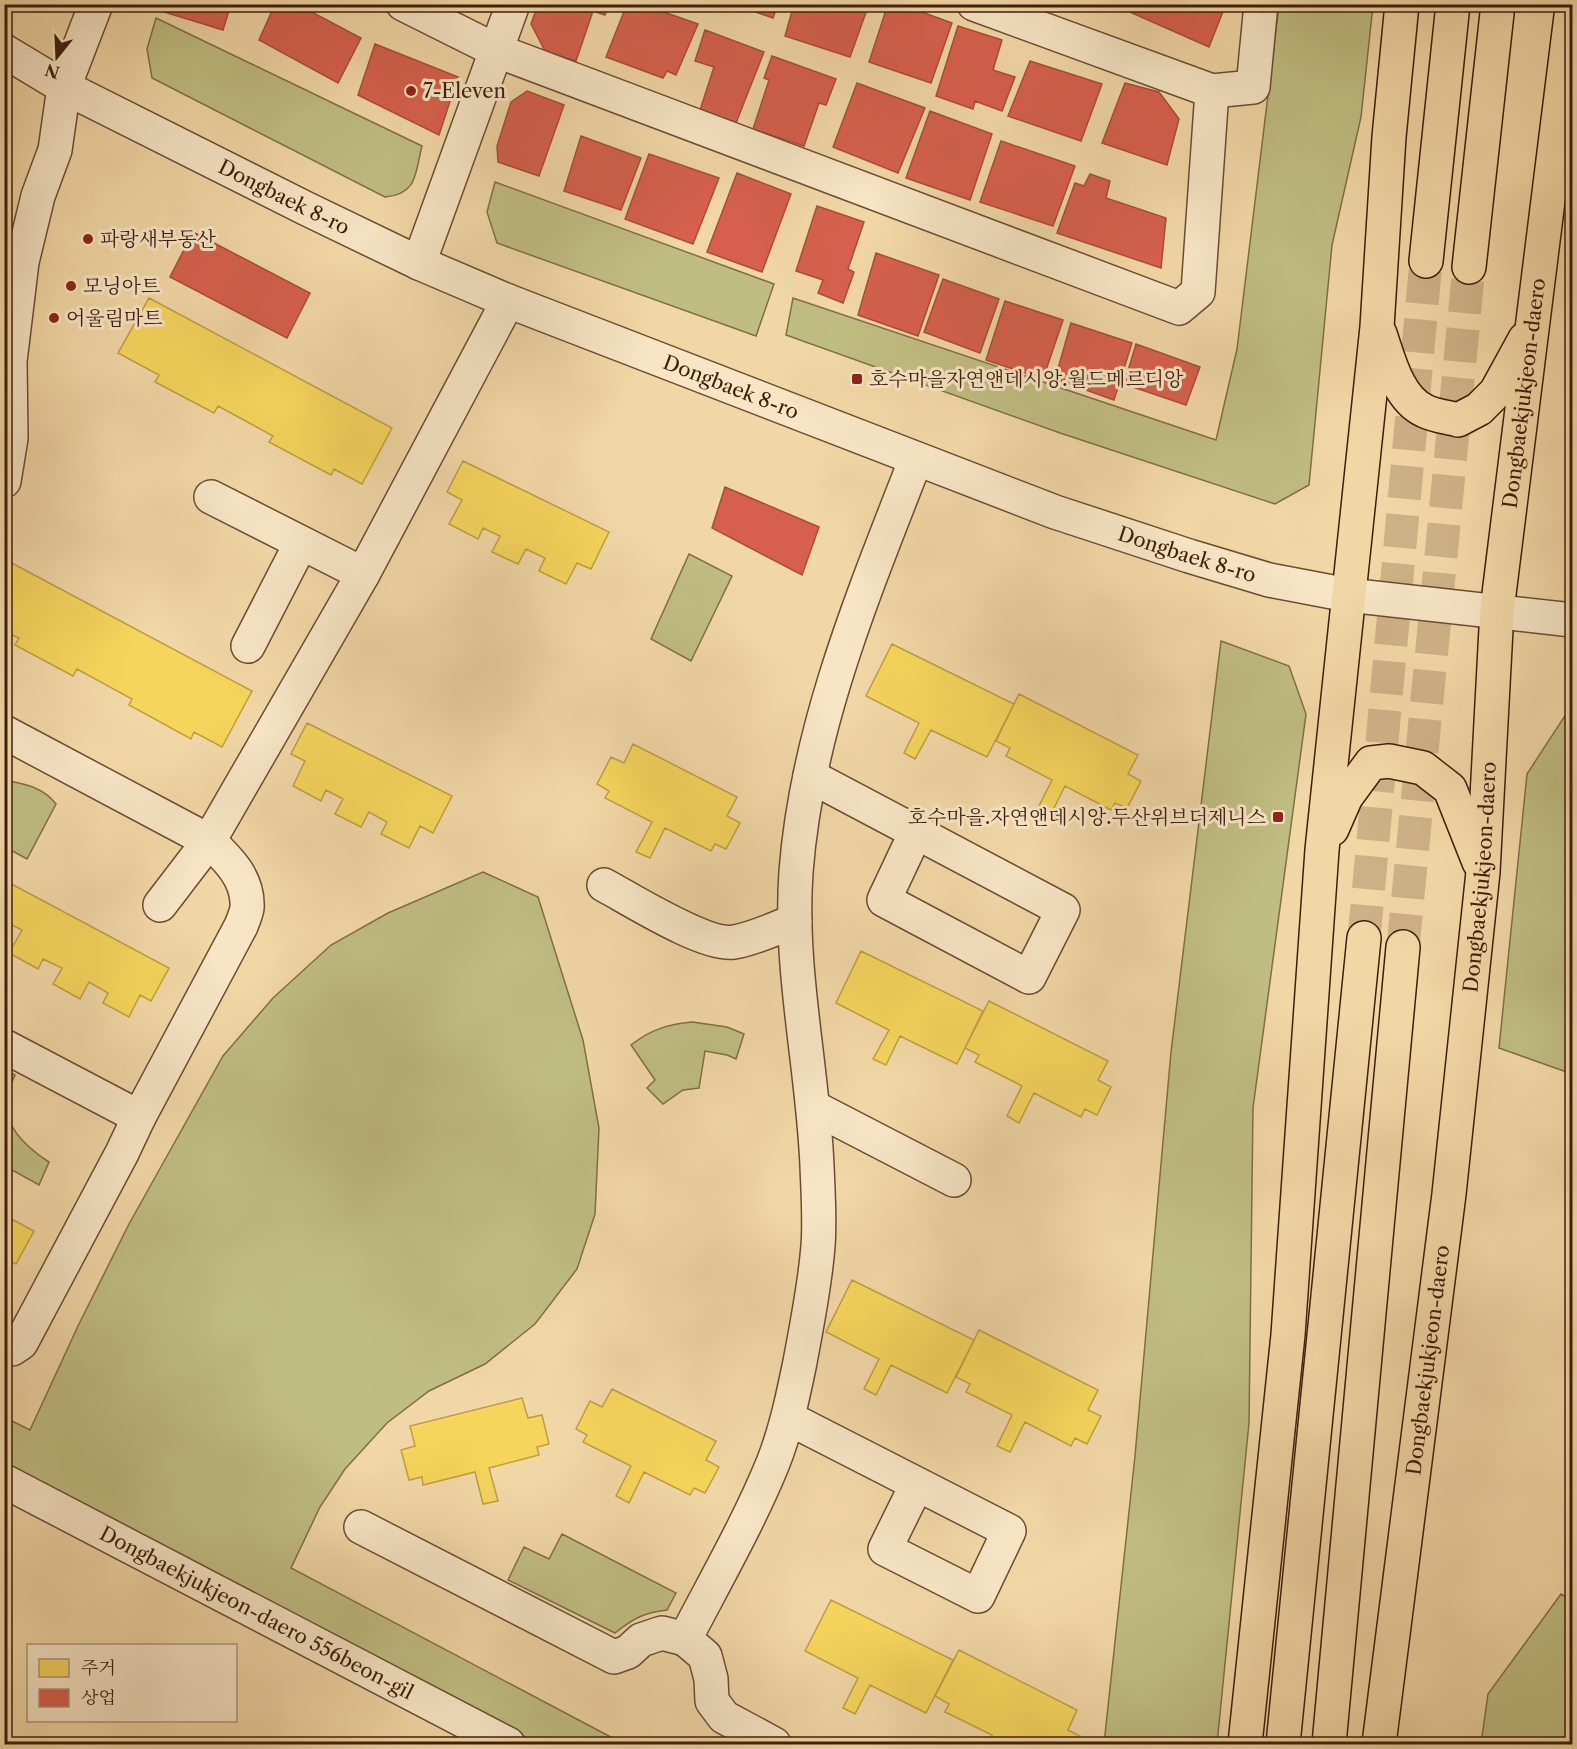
<svg xmlns="http://www.w3.org/2000/svg" width="1577" height="1749" viewBox="0 0 1577 1749" font-family="'Libre Caslon Text','Noto Serif KR',serif">
<rect width="100%" height="100%" fill="#f2d7a6"/>
<filter id="stains"><feTurbulence type="fractalNoise" baseFrequency=".00333" numOctaves="4"/><feColorMatrix values="0 0 0 0 .2 0 0 0 0 .09 0 0 0 0 .02 0 0 0 .5 -.17"/></filter>
<radialGradient id="worn" r=".72"><stop offset=".6" stop-color="#630" stop-opacity="0"/><stop offset="1" stop-color="#630" stop-opacity=".3"/></radialGradient>
<path fill="#c0bd82" stroke="#806e48" stroke-width="1.5" d="M1279,5H1373L1361,117L1332,245L1309,485L1275,504L1060,433L786,335L793,298L1216,440L1237,349Z
M156,18L422,146C415,173 418,194 385,197L152,78L147,49Z
M495,182L774,284L756,336L497,243L487,212Z
M689,554L732,576L691,661L651,639Z
M1221,641L1289,666L1306,714L1253,1108L1249,1423L1217,1744H1104L1135,1456L1171,1052Z
M1572,705V1074L1499,1048L1527,774Z
M5,780C24,784 43,787 56,804L27,859L5,847Z
M483,872L538,897L583,1040L599,1128L595,1214L577,1269L535,1324L485,1364L429,1391L387,1423L345,1469L320,1507L291,1568L624,1744H539L5,1466L4,1417L30,1430L78,1326L129,1224L223,1056L273,998L331,945L388,913Z
M692,1022L727,1027L744,1034L736,1059L727,1055L705,1051L699,1088L683,1090L663,1104L647,1088L655,1080L631,1045C650,1030 668,1024 692,1022Z
M4,1069L15,1075C12,1083 6,1092 6,1102C5,1128 29,1149 49,1162L39,1185L5,1166Z
M562,1534L676,1593L667,1610C643,1613 634,1618 615,1633L508,1580L524,1547L549,1559Z
M1561,1594L1572,1600V1744H1481L1488,1694Z"/>
<path fill="#f6d55c" stroke="#bf9e44" stroke-width="1.5" d="M149,298L392,428L362,484L334,469L331,475L269,442L273,436L218,406L214,413L155,382L159,375L118,353Z
M463,461L609,532L591,569L577,563L566,584L539,571L545,558L526,549L518,564L492,552L500,536L483,528L478,539L449,524L462,500L447,492Z
M8,561L252,691L222,747L194,732L191,739L129,705L132,699L77,669L73,676L15,645L19,638L4,631V568Z
M892,644L1014,704L987,757L931,730L915,759L904,753L919,723L866,696Z
M1019,694L1138,755L1128,774L1141,781L1127,808L1115,803L1111,810L1065,786L1050,816L1037,810L1052,780L1006,756L1010,748L996,741Z
M307,723L452,796L433,833L420,826L409,848L381,834L387,822L369,812L361,827L335,814L343,799L326,790L321,801L293,786L305,761L291,754Z
M633,744L737,797L727,816L740,823L726,849L715,844L711,851L665,828L650,858L636,852L652,822L605,798L609,791L597,784L611,757L624,763Z
M4,880L169,968L151,1001L140,995L129,1017L103,1003L108,993L89,982L80,999L53,984L62,968L43,959L38,969L9,953L22,930L4,921Z
M861,951L983,1011L957,1064L900,1036L886,1065L873,1059L889,1030L836,1003Z
M989,1001L1108,1061L1098,1080L1111,1087L1097,1115L1085,1109L1081,1117L1034,1093L1019,1123L1007,1116L1022,1086L975,1062L979,1055L965,1048Z
M4,1215L34,1231L16,1264L4,1259Z
M852,1280L974,1340L947,1393L891,1365L876,1395L864,1389L879,1359L826,1332Z
M979,1330L1098,1390L1088,1410L1101,1416L1087,1444L1075,1438L1071,1446L1025,1422L1010,1452L997,1446L1012,1415L966,1392L970,1384L956,1377Z
M612,1389L716,1441L706,1460L719,1467L705,1493L694,1488L690,1495L644,1472L629,1503L616,1496L631,1466L583,1442L587,1435L576,1429L590,1401L602,1407Z
M522,1398L528,1418L542,1415L549,1444L537,1447L539,1455L489,1468L498,1501L483,1504L475,1472L423,1485L422,1477L409,1480L401,1450L415,1446L410,1426Z
M831,1600L953,1660L926,1713L870,1685L855,1714L843,1708L858,1678L805,1651Z
M959,1650L1077,1710L1068,1730L1080,1736L1076,1744H1010L1004,1742L1003,1744H987L992,1735L945,1712L949,1704L935,1696Z"/>
<path fill="#d6604d" stroke="#a94c3a" stroke-width="1.5" d="M162,4H231L223,30L161,11Z
M275,4H306L304,8L361,38L338,83L259,40Z
M538,4H609L605,15L593,11L576,61L545,51L531,24Z
M627,4H641L698,24L676,75L667,71L663,78L606,57Z
M733,4H778L773,18Z
M794,4H869L850,57L785,36Z
M888,4H900L952,23L931,83L869,62Z
M1133,4H1226L1209,47L1130,12Z
M958,26L1002,40L993,70L1015,77L1002,111L975,101L973,109L936,96Z
M705,30L764,52L736,123L700,110L714,67L695,61Z
M375,44L458,77L439,135L358,95Z
M772,56L836,79L826,105L819,103L804,146L753,129L769,80L764,78Z
M1030,61L1102,84L1081,141L1008,116Z
M857,83L925,108L898,173L833,147Z
M1125,83L1159,92L1179,119L1167,165L1102,143Z
M527,91L564,105L539,176L498,162L497,146L511,102Z
M930,111L992,134L970,200L906,178Z
M581,136L641,158L621,210L564,191Z
M1001,141L1075,166L1053,226L980,202Z
M649,154L719,178L693,244L625,219Z
M737,173L791,194L762,272L707,252Z
M1090,174L1110,181L1106,198L1166,218L1161,268L1057,233L1075,183L1084,186Z
M817,206L864,222L848,269L854,272L843,303L818,293L823,280L796,271Z
M193,232L310,293L287,338L170,277Z
M876,253L939,275L918,336L858,315Z
M943,279L999,299L980,353L924,332Z
M1005,301L1063,320L1043,379L986,360Z
M1071,323L1132,343L1114,400L1055,379Z
M1136,344L1200,367L1186,405L1124,384Z
M725,487L819,527L802,575L712,528Z"/>
<g fill="none" stroke-linecap="round" stroke-linejoin="round">
<path stroke="#ceb287" stroke-width="33" stroke-dasharray="33 16" stroke-linecap="butt" d="M1364,938L1426,261
M1403,947L1469,267"/>
<g stroke="#6c4c33" stroke-width="36">
<g id="minor">
<path d="M403,4L495,50L1179,308L1198,292L1212,91"/>
<path d="M974,4L1212,91L1253,87L1261,4"/>
<path id="s1" d="M4,51L64,87L307,209L419,263L508,301L1055,512L1189,556L1269,580L1348,595L1572,620"/>
<path d="M419,263L513,4"/>
<path d="M4,481L11,438L10,361L22,262L38,196L55,150L64,87L96,4"/>
<path d="M211,497L363,574"/>
<path d="M248,646L301,543"/>
<path d="M4,732L209,841C228,859 249,879 247,908C246,914 243,921 241,926L139,1117L4,1046"/>
<path d="M810,776L1063,910L1029,977L884,900L916,832"/>
<path d="M604,885C632,900 706,947 734,942C754,939 776,928 795,921"/>
<path d="M160,905L209,841L363,574L508,301"/>
<path d="M813,1107L954,1180"/>
<path d="M4,1349H12L21,1343L122,1153L139,1117"/>
<path d="M788,1418L1009,1531L978,1596L885,1549L917,1484"/>
<path id="s2" d="M4,1481L508,1744"/>
<path d="M361,1527L614,1657L628,1652L641,1640L662,1633L685,1639"/>
<path d="M774,1744L724,1717L712,1701L711,1679L705,1656L685,1639C715,1581 748,1524 773,1463C786,1430 793,1396 800,1362C807,1324 815,1285 818,1246C820,1220 818,1192 817,1166C813,1068 789,971 796,872C807,727 864,593 916,459"/>
</g>
</g>
<g stroke="#3f1e0d" stroke-width="36">
<g id="major">
<path d="M1426,261L1453,4"/>
<path d="M1469,267L1498,4"/>
<path d="M1380,334C1389,360 1398,399 1425,411C1435,416 1447,417 1458,420L1479,409L1496,392L1525,339"/>
<path d="M1332,829L1346,797L1371,763L1389,761L1423,768L1450,789L1479,862"/>
<path d="M1245,1744L1288,1335L1322,850L1377,327L1389,137L1402,4"/>
<path d="M1283,1744L1364,938"/>
<path d="M1329,1744L1403,947"/>
<path id="s3" d="M1379,1744L1449,1194L1483,872L1497,610L1572,8"/>
</g>
</g>
<use href="#minor" stroke="#f7e5c5" stroke-width="33"/>
<use href="#major" stroke="#f2d7a6" stroke-width="33"/>
</g>
<g fill="#8f2418" stroke="#f7e5c5" stroke-width="2">
<circle cx="411" cy="91" r="6"/>
<circle cx="88" cy="239" r="6"/>
<circle cx="71" cy="286" r="6"/>
<circle cx="54" cy="318" r="6"/>
<rect x="851" y="373" width="12" height="12" rx="3"/>
<rect x="1272" y="811" width="12" height="12" rx="3"/>
</g>
<g text-anchor="middle" dominant-baseline="central" stroke-width="6" stroke-linejoin="round" paint-order="stroke">
<g font-size="20" fill="#3f1e0d" stroke="#f7e5c5" text-anchor="start">
<text x="423" y="91">7-Eleven</text>
<text x="100" y="239">파랑새부동산</text>
<text x="83" y="286">모닝아트</text>
<text x="66" y="318">어울림마트</text>
<text x="869" y="379">호수마을자연앤데시앙.월드메르디앙</text>
<text x="1266" y="817" text-anchor="end">호수마을.자연앤데시앙.두산위브더제니스</text>
</g>
<g font-size="20" fill="#3f1e0d" stroke="#f7e5c5">
<text stroke="none"><textPath href="#s1" startOffset="316">Dongbaek 8-ro</textPath></text>
<text stroke="none"><textPath href="#s1" startOffset="802">Dongbaek 8-ro</textPath></text>
<text stroke="none"><textPath href="#s3" startOffset="1359">Dongbaekjukjeon-daero</textPath></text>
<text stroke="none"><textPath href="#s1" startOffset="1288">Dongbaek 8-ro</textPath></text>
<text stroke="none"><textPath href="#s3" startOffset="873">Dongbaekjukjeon-daero</textPath></text>
<text stroke="none"><textPath href="#s3" startOffset="387">Dongbaekjukjeon-daero</textPath></text>
<text stroke="none"><textPath href="#s2" startOffset="285">Dongbaekjukjeon-daero 556beon-gil</textPath></text>
</g>
</g>
<rect width="1577" height="1749" fill="none" stroke="#f2d7a6" stroke-width="24"/>
<rect x="6" y="6" width="1565" height="1737" fill="none" stroke="#3f1e0d" stroke-width="3"/>
<rect x="12" y="12" width="1553" height="1725" fill="none" stroke="#3f1e0d" stroke-width="1.5"/>
<rect x="27" y="1644" width="210" height="78" fill="#f7e5c5" stroke="#ad957b" stroke-width="1.5"/>
<rect x="39" y="1659" width="30" height="18" fill="#f6d55c" stroke="#ad957b" stroke-width="1.5"/>
<text x="81" y="1674" font-size="18" fill="#3f1e0d">주거</text>
<rect x="39" y="1689" width="30" height="18" fill="#d6604d" stroke="#ad957b" stroke-width="1.5"/>
<text x="81" y="1704" font-size="18" fill="#3f1e0d">상업</text>
<g transform="translate(57 57) rotate(198)" stroke="#f7e5c5" stroke-width="4.5" paint-order="stroke">
<path d="M0-4.5L10 22L0 15L-10 22Z" fill="#3f1e0d"/>
<text y="-9" font-size="16" font-weight="bold" text-anchor="middle" fill="#3f1e0d">N</text>
</g>
<rect width="100%" height="100%" filter="url(#stains)"/>
<rect width="100%" height="100%" fill="url(#worn)"/>
</svg>
